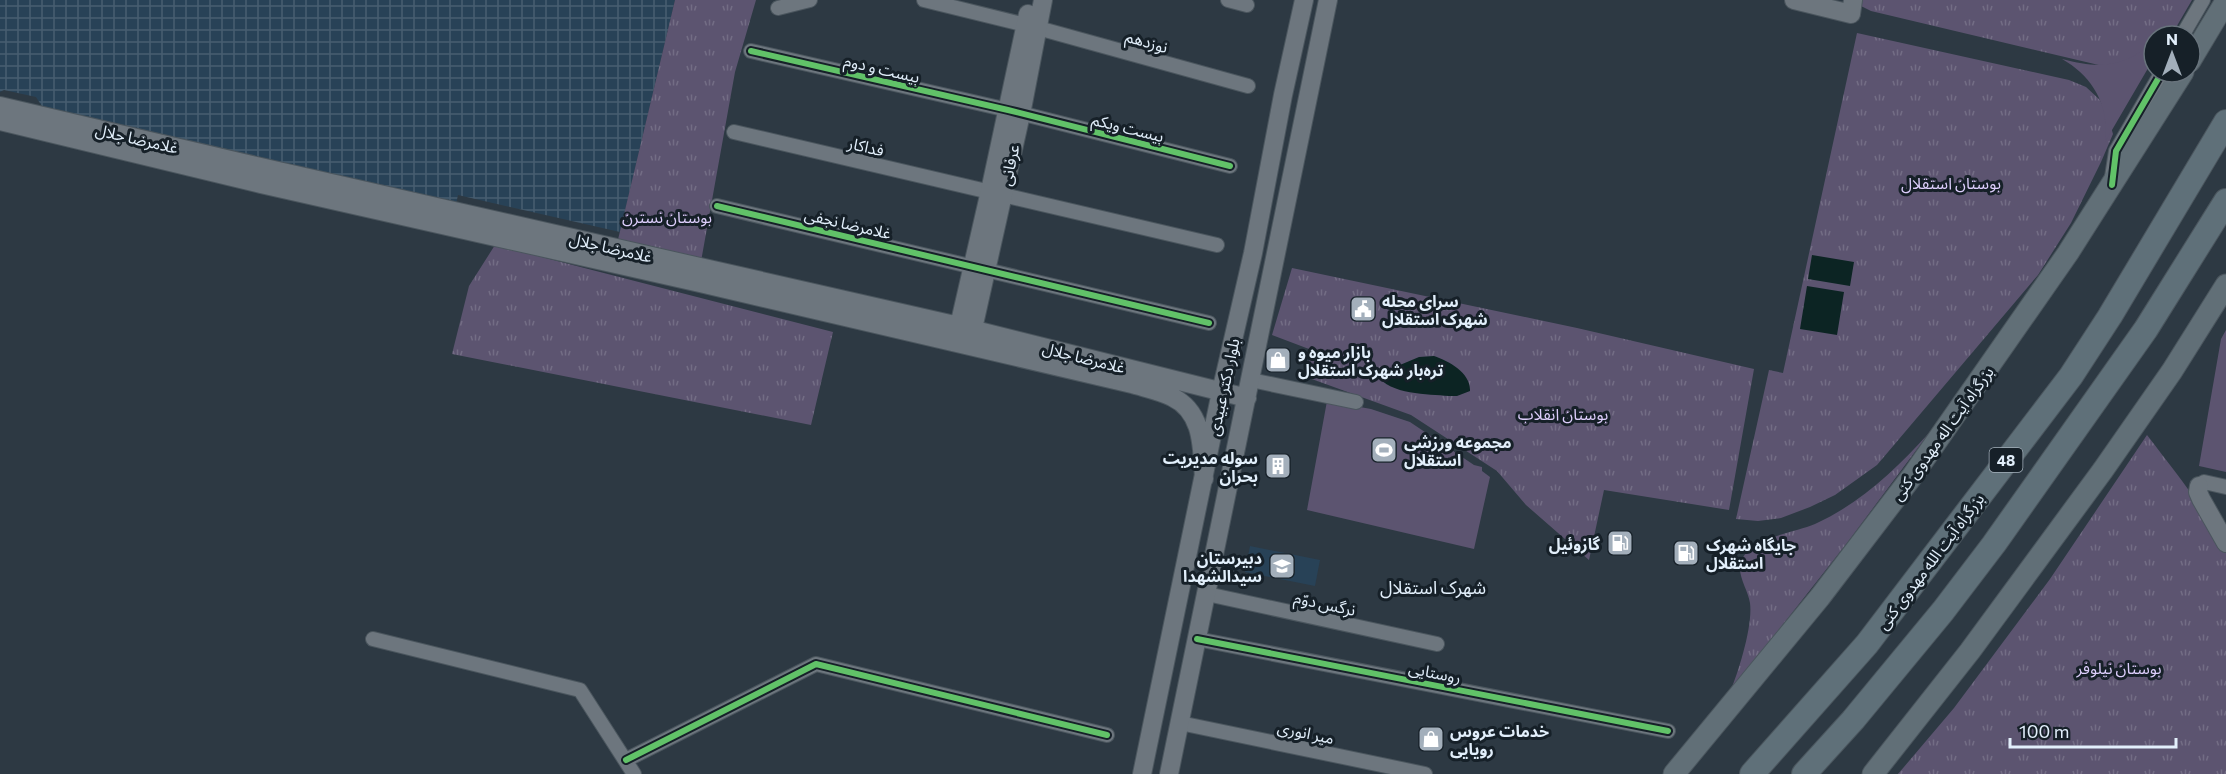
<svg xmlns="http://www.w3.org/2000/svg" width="2226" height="774" viewBox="0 0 2226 774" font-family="Commissioner,'Noto Sans Arabic',sans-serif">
<defs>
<pattern id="industrial-grid" width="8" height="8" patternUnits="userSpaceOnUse" patternTransform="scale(1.5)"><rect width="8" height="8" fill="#284257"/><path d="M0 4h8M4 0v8" fill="none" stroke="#475e70"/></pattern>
<pattern id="grass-tufts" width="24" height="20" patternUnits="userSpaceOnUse" patternTransform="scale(1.5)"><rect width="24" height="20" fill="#5c5470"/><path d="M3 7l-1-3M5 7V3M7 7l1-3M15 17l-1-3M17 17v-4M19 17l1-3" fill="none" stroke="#736d85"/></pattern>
</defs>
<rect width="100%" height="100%" fill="#2d3943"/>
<path fill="#284257" d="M1250,546L1320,560L1315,586L1245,572Z"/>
<path fill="url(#industrial-grid)" d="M0,0H675L620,232L458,195L456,204L43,108L36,97L4,90L0,92Z"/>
<path fill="url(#grass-tufts)" d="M675,0H756L735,72L700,267L616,248Z
M1860,0H2192L2171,36H2154V51L2121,64L2103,66L1871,11L1861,6Z
M1857,33L2069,80L2086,87L2100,100L2108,117L2113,134L2101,162L2071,223L2038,275L1877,465L1835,495L1810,507L1781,518L1758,521L1736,519L1769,370L1783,373Z
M495,245L833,332L811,425L452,354L469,286Z
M1292,268L1577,328L1754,369L1729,510L1604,490L1589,560L1526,505L1497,471L1411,415L1309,378V349L1272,335Z
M1929,433L1847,543L1730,692C1739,671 1753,625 1750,603C1748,589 1735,573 1742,559C1753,537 1794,533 1815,524C1861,503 1895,470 1929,433Z
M2147,435C2176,473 2206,509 2226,552V774H1898L1954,708L2050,579Z"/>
<path fill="#5c5470" d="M2154,42V58L2105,142C2110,105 2092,76 2062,59C2100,69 2122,68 2154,42Z
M2226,330V472L2199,466L2221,339Z
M1327,401L1371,409L1410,422L1474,465L1482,467V471L1490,477L1474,549L1307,510Z"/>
<path fill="#0c2423" d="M1812,255L1854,262L1850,286L1808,279Z
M1807,286L1844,292L1837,335L1800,329Z
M1434,356C1449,361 1471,373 1470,391L1457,396H1449C1428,394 1390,395 1377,375L1379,371L1388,370L1419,357Z"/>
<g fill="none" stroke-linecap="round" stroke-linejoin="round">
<g stroke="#4b565e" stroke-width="16">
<path id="street" d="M924,0L1038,28L1248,86
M1228,0L1247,5
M778,8L810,0
M2182,36L2203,0
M751,51L1008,110L1230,166
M734,132L1217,245
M2112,177L2116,151L2162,72
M717,206L1209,323
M1251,380L1356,402
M2199,486L2204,482L2226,487
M1207,594L1437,644
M373,639L580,690L634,774
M1197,639L1668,731
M1180,723L1425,774
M626,760L816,664L1107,735"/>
</g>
<g stroke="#4b565e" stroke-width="20">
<path id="secondary" d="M1794,0L1851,14L1853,0
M0,106L265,168L959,326L1247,398
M0,121L261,184L700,283L1132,384C1145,388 1160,391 1172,397C1204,412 1202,449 1204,479
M957,335L990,191L1028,14
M970,342L1021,114L1043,0
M2199,486L2198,492L2201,499L2226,543
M1142,774L1221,392L1253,253L1283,95L1304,0
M1169,774L1328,0"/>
</g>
<g stroke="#4b565e" stroke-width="23">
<path id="primary" d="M2190,61L2226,1
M1674,774L1820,597L1913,475L2068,253L2183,72
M1873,774L1970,651L2103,470L2172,371L2226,285"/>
</g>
<g stroke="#4b565e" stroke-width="26">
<path id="highway" d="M1752,774L1867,644L2071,376L2110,316L2226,122
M1804,774L1853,720L1943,611L1994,544L2146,329L2226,201"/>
</g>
<use href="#street" stroke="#6d767e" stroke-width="14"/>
<use href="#secondary" stroke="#6d767e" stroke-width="18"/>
<use href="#primary" stroke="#616f77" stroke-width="21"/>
<use href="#highway" stroke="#5f7079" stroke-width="24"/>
<g stroke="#162028" stroke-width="10">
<path id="cycleway" d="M751,51L1008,110L1230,166
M2112,185L2116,151L2162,72
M717,206L1209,323
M1197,639L1668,731
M626,760L816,664L1107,735"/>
</g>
<use href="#cycleway" stroke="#61c268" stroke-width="6"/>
</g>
<defs>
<g id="civic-square" transform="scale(1.35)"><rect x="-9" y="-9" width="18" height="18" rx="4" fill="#a3afbb" stroke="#162028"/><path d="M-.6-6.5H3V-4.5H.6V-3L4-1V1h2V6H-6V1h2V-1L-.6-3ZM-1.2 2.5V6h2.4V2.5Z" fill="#fff"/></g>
<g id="shop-square" transform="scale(1.35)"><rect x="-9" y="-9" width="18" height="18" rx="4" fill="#a3afbb" stroke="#162028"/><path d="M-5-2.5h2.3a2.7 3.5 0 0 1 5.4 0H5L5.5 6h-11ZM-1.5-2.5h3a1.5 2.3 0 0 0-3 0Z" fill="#fff"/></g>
<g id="stadium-square" transform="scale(1.35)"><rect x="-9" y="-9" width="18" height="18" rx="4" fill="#a3afbb" stroke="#162028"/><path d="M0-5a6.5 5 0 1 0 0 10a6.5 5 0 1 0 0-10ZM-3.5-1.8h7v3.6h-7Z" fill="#fff"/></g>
<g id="building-square" transform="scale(1.35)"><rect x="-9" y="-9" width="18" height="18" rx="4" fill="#a3afbb" stroke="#162028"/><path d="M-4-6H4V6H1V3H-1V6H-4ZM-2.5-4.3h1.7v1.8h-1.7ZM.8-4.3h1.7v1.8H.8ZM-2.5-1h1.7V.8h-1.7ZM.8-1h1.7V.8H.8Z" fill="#fff"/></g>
<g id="fuel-square" transform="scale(1.35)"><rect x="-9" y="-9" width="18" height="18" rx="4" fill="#a3afbb" stroke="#162028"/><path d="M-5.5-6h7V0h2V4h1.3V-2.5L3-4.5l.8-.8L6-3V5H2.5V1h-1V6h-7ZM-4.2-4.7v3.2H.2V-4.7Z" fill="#fff"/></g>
<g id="school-square" transform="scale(1.35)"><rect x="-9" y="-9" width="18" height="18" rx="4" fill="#a3afbb" stroke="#162028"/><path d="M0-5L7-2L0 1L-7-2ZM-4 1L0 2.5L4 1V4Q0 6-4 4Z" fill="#fff"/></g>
</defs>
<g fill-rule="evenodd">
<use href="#civic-square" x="1363" y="309"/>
<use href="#shop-square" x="1278" y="360"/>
<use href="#stadium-square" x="1384" y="450"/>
<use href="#building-square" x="1278" y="466"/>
<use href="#fuel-square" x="1620" y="543"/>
<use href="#fuel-square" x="1686" y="553"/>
<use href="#school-square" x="1282" y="566"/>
<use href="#shop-square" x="1431" y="739"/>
</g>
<g text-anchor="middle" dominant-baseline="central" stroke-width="6" stroke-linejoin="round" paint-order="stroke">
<rect fill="#162028" stroke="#a5b1bc" stroke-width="1.5" x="1989.5" y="448" width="33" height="24" rx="4.5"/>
<g font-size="15" font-weight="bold" fill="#e2effb">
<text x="2006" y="460">48</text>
</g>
<g font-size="16" fill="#e2effb" stroke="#162028">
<text transform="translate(1147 41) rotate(16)">نوزدهم</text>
<text transform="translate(882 68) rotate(13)">بیست و دوم</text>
<text transform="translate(1128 127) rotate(14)">بیست ویکم</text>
<text transform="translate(137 138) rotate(13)">غلامرضا جلال</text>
<text transform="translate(866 146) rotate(13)">فداکار</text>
<text transform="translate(1009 165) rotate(-78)">عرفانی</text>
<text transform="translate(848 223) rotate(13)">غلامرضا نجفی</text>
<text transform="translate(611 247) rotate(13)">غلامرضا جلال</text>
<text transform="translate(1084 357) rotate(14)">غلامرضا جلال</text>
<text transform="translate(1223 387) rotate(-78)">بلوار دکتر عبیدی</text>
<text transform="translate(1942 433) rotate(-54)">بزرگراه آیت اله مهدوی کنی</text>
<text transform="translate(1930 561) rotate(-53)">بزرگراه آیت الله مهدوی کنی</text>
<text transform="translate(1325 603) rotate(12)">نرگس دوّم</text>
<text transform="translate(1435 672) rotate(11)">روستایی</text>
<text transform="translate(1306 732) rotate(12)">میر انوری</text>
</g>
<g font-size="16" fill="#ddcefc" stroke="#162028">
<text x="1951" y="182">بوستان استقلال</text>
<text x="667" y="216">بوستان نسترن</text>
<text x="1563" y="413">بوستان انقلاب</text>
<text x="2119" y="667">بوستان نیلوفر</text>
</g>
<g font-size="16" font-weight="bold" fill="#e2effb" stroke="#162028" text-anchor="start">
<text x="1382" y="300">سرای محله<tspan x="1382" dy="18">شهرک استقلال</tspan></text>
<text x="1298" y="351">بازار میوه و<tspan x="1298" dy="18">تره‌بار شهرک استقلال</tspan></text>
<text x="1404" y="441">مجموعه ورزشی<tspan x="1404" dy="18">استقلال</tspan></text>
<text x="1258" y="457" text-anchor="end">سوله مدیریت<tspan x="1258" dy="18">بحران</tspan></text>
<text x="1600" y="543" text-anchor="end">گازوئیل</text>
<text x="1706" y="544">جایگاه شهرک<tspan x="1706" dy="18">استقلال</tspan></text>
<text x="1262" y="557" text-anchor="end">دبیرستان<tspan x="1262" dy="18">سیدالشهدا</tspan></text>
<text x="1450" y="730">خدمات عروس<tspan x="1450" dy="18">رویایی</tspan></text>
</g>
<g font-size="18" fill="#e2effb" stroke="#162028">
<text x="1433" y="587">شهرک استقلال</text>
</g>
</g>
<g transform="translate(2172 54)"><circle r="28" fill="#162028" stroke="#68737c" stroke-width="1.5"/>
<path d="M0-4.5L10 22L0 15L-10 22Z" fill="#a3afbb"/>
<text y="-9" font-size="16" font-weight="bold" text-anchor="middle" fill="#e2effb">N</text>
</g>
<path d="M2010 738v9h166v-9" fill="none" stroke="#e2effb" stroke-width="3"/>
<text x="2019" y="738" font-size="18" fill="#e2effb" stroke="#162028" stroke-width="4.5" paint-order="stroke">100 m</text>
</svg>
